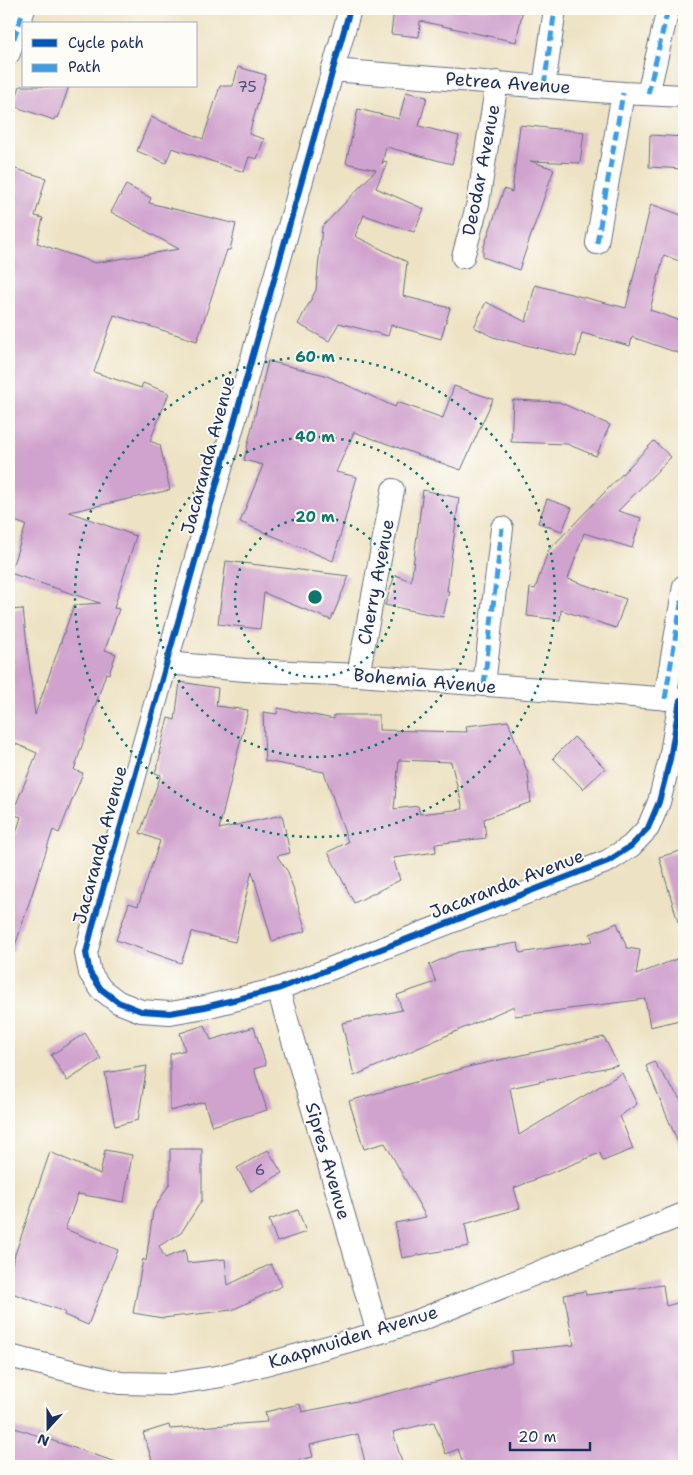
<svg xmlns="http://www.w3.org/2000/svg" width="693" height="1475" viewBox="0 0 693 1475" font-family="'Shantell Sans',sans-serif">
<rect width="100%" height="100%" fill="#fdfcf7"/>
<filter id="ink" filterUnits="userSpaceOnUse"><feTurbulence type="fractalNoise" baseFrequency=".02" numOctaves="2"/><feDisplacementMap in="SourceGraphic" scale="10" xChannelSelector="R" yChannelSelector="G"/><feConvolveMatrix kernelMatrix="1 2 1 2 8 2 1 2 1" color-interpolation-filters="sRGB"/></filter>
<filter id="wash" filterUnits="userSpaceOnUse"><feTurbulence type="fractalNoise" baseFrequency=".0096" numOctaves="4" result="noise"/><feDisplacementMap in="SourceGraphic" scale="20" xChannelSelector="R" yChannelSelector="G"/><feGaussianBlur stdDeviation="1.12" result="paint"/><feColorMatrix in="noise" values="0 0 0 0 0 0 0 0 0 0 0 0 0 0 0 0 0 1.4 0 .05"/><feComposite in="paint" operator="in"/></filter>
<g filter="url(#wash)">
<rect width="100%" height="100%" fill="#ede2c3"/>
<g id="blocks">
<path fill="#d0a3ce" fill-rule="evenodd" d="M394,9H523L516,42L420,21L419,37L391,34Z
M238,67L266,75L249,134L264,139L257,159L249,157L244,172L172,148L166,163L137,151L151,117L203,139L220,86H233Z
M20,86H69L58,118L55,117L54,120L13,106Z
M406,92L427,97L419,126L459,136L452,164L386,147L382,164L384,161L387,162L376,188L424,209L414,232L364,215L355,236L407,262L403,296L450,308L441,339L391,325L388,336L339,323L329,341L298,324L316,290L322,227L376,170L346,163L358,109L399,119Z
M520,125L584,132L580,163L530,161L554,169L519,270L483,257V249L504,189L512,192Z
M650,135L684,137V169L649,167Z
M9,167L46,178L35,216L43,218L37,243L95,263L179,249L111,212L126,185L151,198L149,203L236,224L230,250H227L197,341L114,315L94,372L141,388L143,383L169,393L150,441L160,445L170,490L69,512L136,536L114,608L119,609L105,650L116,654L109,674L106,673L74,770L83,773L59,833L53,830L13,952L9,951V856L21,817L12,814L37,753L9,741V610L23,609L35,715L74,605L100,603L10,573L26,525L9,519Z
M651,204L684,216V263L664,255L650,310L684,322V355L632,337L630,346L582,333L576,357L493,337L474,327L486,302L526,322L535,285L626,308Z
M268,361L325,375L395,407L397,402L443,418L454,386L493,399L461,470L354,432L336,472L357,477L333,561L240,522L263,465L244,460Z
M513,400L559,402L610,425L596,456L567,444L511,442Z
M654,441L671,457L618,511L641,518L632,548L584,533L568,579L626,599L616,628L561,610L560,620L527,616L530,588L535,589L548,551Z
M423,490L459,498L447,591H449L443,617L385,605L395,575L411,581Z
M547,499L572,508L562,531L538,523Z
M226,561L349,576L331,620L264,593L260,629L218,624Z
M180,682L218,688L216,706L248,710L219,829L282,815L290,853L277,856L288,872L306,931L272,941L252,871L235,942L192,932L181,963L116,940L129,903L138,906L160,841L140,833L161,775L155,773L161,753H159L168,718L175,720Z
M278,708L334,719V715H379V730L467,732L466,726L508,721L528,774L531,802L484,819L486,838L435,844L436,852L393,858L400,880L354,903L328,852L348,842L324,772L265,761L263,712L277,714ZM399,760L451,762L463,809L420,814L418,806L394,809Z
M574,737L605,768L583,789L553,758Z
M684,850V921L678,922L659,857Z
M617,923L627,948L640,950L636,975L684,956V1019L650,1027L645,999L515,1016L514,1006L354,1076L342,1023L402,1010L397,995L436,982L429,965L458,952L518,943L520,953L593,941L590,934Z
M205,1025L211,1040L254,1027L266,1065L254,1069L267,1110L212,1126L204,1102L170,1111V1054L185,1050L180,1033Z
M85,1033L101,1059L67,1081L51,1055Z
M604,1037L618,1065L510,1088L519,1135L622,1073L637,1104L620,1116L633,1149L603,1161L600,1153L514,1188L520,1208L465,1224L469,1246L402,1258L395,1223L426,1217L385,1143L364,1149L349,1101L472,1066Z
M654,1062L684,1105V1157L646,1066Z
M147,1066L138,1120L115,1126L105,1073Z
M170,1149H202V1200L181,1233L159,1246L165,1258L185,1250L187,1263L225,1259L228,1285L271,1264L282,1286L232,1310L163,1318L133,1313L143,1259L146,1261L153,1211L170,1183Z
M105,1150L132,1155L124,1202L78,1194L65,1229L118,1250L88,1325L64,1315L65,1312L9,1292V1272L50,1152L100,1174Z
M268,1150L282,1173L251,1191L237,1168Z
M298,1210L306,1232L277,1242L269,1220Z
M663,1285L666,1306L684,1301V1427L679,1428L684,1466H464L458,1449L446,1454L434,1422L393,1432L403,1466H366L358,1434L310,1445L313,1457L271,1466H154L143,1433L169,1425L170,1429L267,1422L265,1412L300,1404L302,1412L362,1400L512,1363L511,1351L574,1345L564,1295L585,1291L586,1295Z
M9,1426L116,1462L115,1466H9Z"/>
</g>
</g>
<g filter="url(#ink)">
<use href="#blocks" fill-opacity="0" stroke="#646e81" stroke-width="1"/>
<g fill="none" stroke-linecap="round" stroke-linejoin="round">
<g stroke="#646e81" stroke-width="24">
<path id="street" d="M350,9L93,925L86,953L90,973L101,989L118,1002L141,1011L170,1013L205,1007L278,989L608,861L631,846L648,828L659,802L670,759L680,700
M9,53L24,9
M332,70L623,93L684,96
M544,86L555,9
M648,94L668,9
M597,243L623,93
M463,257L478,203L497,82
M166,663L245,670L358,675L684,700
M358,675L393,490
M484,685L502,528
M665,699L684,586
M278,989L378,1333
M9,1356L120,1383L170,1384L222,1376L378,1333L420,1320L684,1214"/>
</g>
<use href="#street" stroke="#fff" stroke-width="22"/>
<path stroke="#3b9de6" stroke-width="5" stroke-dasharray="10 5" stroke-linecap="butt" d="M9,53L24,9
M544,86L555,9
M648,94L668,9
M597,243L623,93
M484,685L502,528
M665,699L684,586"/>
<g stroke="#fdfcf7" stroke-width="9">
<path id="cycleway" d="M350,9L93,925L86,953L90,973L101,989L118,1002L141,1011L170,1013L205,1007L278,989L608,861L631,846L648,828L659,802L670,759L680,700"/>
</g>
<use href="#cycleway" stroke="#0057b8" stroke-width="6"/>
</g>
</g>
<g fill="none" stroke="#0f766e" stroke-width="2.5" stroke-dasharray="2.5 5">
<circle cx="315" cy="597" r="80"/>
<circle cx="315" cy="597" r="160"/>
<circle cx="315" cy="597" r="240"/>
</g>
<g text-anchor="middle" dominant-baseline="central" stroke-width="4" stroke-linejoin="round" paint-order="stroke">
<g font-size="15" fill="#484c7a">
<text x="247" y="87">75</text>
<text x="260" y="1170">6</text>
</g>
<g font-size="18" fill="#1b2f5e" stroke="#fdfcf7">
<text transform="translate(508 83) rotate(4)">Petrea Avenue</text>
<text transform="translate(481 170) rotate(-79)">Deodar Avenue</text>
<text transform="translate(208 455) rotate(-75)">Jacaranda Avenue</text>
<text transform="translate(376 582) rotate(-79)">Cherry Avenue</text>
<text transform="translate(425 681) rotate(5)">Bohemia Avenue</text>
<text transform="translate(100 845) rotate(-75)">Jacaranda Avenue</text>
<text transform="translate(507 884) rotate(-21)">Jacaranda Avenue</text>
<text transform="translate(328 1161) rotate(74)">Sipres Avenue</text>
<text transform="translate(353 1337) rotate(-17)">Kaapmuiden Avenue</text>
</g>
</g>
<circle cx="315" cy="597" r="8" fill="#0f766e" stroke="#fdfcf7" stroke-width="2.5"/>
<g font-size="15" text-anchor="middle" font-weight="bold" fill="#0f766e" stroke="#fdfcf7" stroke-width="4" stroke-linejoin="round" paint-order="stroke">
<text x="315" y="362">60 m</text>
<text x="315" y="442">40 m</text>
<text x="315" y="522">20 m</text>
</g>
<rect width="693" height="1475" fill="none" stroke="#fdfcf7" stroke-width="30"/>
<rect x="22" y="22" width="175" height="65" fill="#fdfcf7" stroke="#a3aaba"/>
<rect x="32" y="39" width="25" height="8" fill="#0057b8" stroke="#a3aaba"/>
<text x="68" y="48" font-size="15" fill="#1b2f5e">Cycle path</text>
<rect x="32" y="64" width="25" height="8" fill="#3b9de6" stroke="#a3aaba"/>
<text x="68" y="72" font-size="15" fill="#1b2f5e">Path</text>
<g transform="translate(48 1428) rotate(201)" stroke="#fdfcf7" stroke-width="4" paint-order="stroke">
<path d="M0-4L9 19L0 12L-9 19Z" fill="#1b2f5e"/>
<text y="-8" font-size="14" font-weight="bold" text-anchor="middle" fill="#1b2f5e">N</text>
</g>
<path d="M510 1442v8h80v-8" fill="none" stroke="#1b2f5e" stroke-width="2.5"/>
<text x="518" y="1442" font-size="15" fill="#1b2f5e" stroke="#fdfcf7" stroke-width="4" paint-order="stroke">20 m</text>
</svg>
